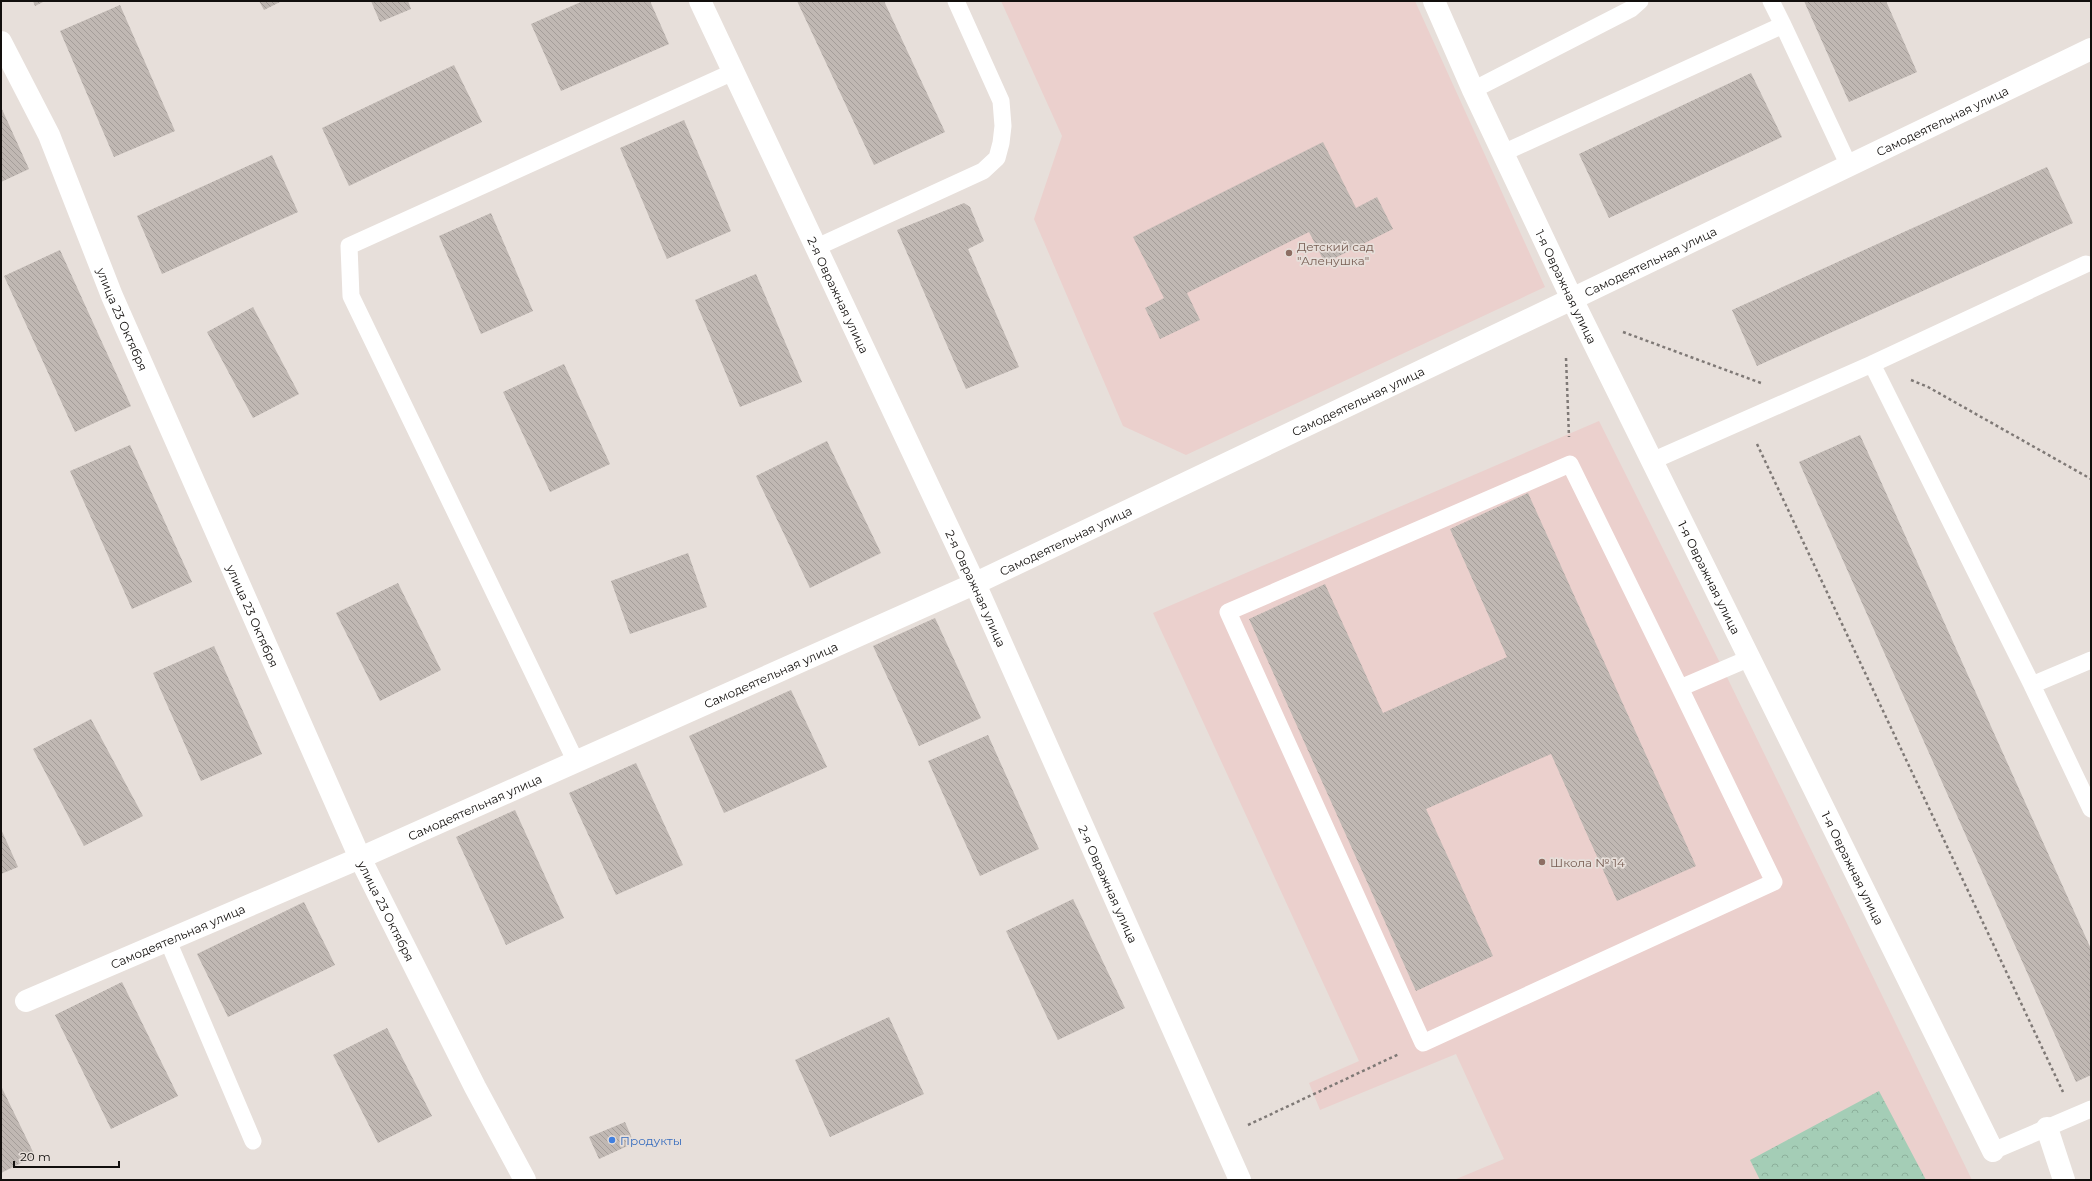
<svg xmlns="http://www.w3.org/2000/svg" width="2092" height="1181" viewBox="0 0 2092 1181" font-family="Montserrat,sans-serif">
<defs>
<pattern id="park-crowns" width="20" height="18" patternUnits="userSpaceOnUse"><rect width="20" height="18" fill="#a4cdb6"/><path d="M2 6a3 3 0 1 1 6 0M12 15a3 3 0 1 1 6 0" fill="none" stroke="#8caf9b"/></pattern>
<pattern id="building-back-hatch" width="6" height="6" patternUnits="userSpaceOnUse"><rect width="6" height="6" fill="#c0b8b3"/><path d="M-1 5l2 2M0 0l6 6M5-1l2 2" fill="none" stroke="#a49d99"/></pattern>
</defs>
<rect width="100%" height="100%" fill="#e7dfda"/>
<path fill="#ebd0cd" d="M1001,1H1415L1545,287L1186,455L1123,426L1034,219L1062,136Z
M1599,421L1723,669L1972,1180H1454L1504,1159L1456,1054L1320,1110L1309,1083L1359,1061L1153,613Z"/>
<path fill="url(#park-crowns)" d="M1879,1091L1926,1180H1760L1750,1160Z"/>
<path fill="url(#building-back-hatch)" d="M33,1H45L35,6Z
M259,1H282L264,10Z
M371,1H408L411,9L380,22Z
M583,1H650L669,44L561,91L531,24Z
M797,1H884L945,132L874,165Z
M1804,1H1886L1917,72L1849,102Z
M120,5L175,131L114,157L60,31Z
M454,65L482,122L349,186L322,128Z
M1751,73L1782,137L1609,218L1579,154Z
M1,107L29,169L1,182Z
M684,120L731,231L667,259L620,148Z
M1323,142L1356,208L1377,197L1393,229L1325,263L1309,232L1187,293L1200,320L1160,339L1145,308L1164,298L1133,237Z
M272,155L298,212L162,274L137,216Z
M2047,167L2073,223L1757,366L1732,310Z
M964,203L970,207L984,241L968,249L1019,367L966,389L897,230Z
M491,213L533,311L481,334L439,236Z
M60,250L131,406L75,432L4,276Z
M756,274L802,382L740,407L695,300Z
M253,307L299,394L253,418L207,332Z
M564,364L610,464L550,492L503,392Z
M1860,435L2091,949V1075L2076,1082L1799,462Z
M827,441L881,553L810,588L756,476Z
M130,445L192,582L132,609L70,471Z
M1528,493L1696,866L1617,901L1551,754L1426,809L1493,956L1416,991L1249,619L1325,584L1383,713L1507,657L1450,529Z
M688,553L707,607L630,634L611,581Z
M398,583L441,670L380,701L336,613Z
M935,618L981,718L919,746L873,646Z
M214,646L262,754L201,781L153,673Z
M791,690L827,767L724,813L689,736Z
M91,719L143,816L84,846L33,749Z
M988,735L1039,849L980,876L928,761Z
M636,763L683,865L616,895L569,793Z
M515,810L564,918L506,945L456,837Z
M1,829L18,867L1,874Z
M1073,899L1125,1008L1058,1040L1006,931Z
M304,902L335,965L228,1017L197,954Z
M122,982L178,1096L111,1129L55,1015Z
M889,1017L924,1094L830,1137L795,1060Z
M387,1028L432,1116L378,1143L333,1055Z
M1,1086L35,1156L1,1173Z
M625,1122L634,1143L599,1159L589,1137Z"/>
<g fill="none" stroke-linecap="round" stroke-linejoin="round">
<path stroke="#7f7976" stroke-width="2.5" stroke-dasharray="3 3" stroke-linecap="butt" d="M1623,332L1761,383
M1566,358L1569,437
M1911,380L1928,387L2091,479
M1757,444L2063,1092
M1248,1125L1399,1054"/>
<path stroke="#fff" stroke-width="17" d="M1771,1L1783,25
M1473,90L1631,9L1640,1
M1503,153L1783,25L1849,166
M815,248L983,171L997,158L1001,143L1003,126L1001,101L956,1
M1872,364L2086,264
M1652,461L1872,364L2032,685
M2091,660L2032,685L2091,809
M1680,688L1774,882L1423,1043L1228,612L1570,464L1680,688L1750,658
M576,762L351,296L349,246L733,72
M168,941L253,1141
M1993,1151L2091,1109"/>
<g stroke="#fff" stroke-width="22">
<path id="s1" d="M700,1L980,595L1240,1180"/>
<path id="s2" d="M1434,1L1473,90L1572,299L1993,1151"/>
<path id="s3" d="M1,42L49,135L112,296L360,858L475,1087L525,1180"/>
<path id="s4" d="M26,1001L360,858L974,584L1572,299L2091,49"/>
<path d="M2047,1128L2064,1180"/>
</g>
</g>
<g fill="#8d6e63" stroke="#e7dfda" stroke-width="1.5">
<circle cx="1289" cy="253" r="4"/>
<circle cx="1542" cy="862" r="4"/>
</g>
<circle fill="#3f7fe0" stroke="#e7dfda" stroke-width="1.5" cx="612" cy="1140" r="4"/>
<g text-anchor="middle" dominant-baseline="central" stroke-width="3.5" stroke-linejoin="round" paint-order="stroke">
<g font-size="12" fill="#120f0d" stroke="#e7dfda">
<text stroke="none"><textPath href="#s4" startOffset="2109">Самодеятельная улица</textPath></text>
<text stroke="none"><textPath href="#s4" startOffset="1785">Самодеятельная улица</textPath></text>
<text stroke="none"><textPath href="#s2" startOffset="315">1-я Овражная улица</textPath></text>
<text stroke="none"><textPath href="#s1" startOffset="325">2-я Овражная улица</textPath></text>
<text stroke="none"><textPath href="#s3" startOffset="303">улица 23 Октября</textPath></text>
<text stroke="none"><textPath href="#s4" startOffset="1461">Самодеятельная улица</textPath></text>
<text stroke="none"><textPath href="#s4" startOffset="1137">Самодеятельная улица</textPath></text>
<text stroke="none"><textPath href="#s2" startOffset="639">1-я Овражная улица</textPath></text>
<text stroke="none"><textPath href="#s1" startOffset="649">2-я Овражная улица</textPath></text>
<text stroke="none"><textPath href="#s3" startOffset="627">улица 23 Октября</textPath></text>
<text stroke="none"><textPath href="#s4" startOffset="813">Самодеятельная улица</textPath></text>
<text stroke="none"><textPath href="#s4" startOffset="489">Самодеятельная улица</textPath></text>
<text stroke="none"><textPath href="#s2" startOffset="963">1-я Овражная улица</textPath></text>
<text stroke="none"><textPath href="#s1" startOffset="973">2-я Овражная улица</textPath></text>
<text stroke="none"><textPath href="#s3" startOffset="951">улица 23 Октября</textPath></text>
<text stroke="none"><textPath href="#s4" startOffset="165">Самодеятельная улица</textPath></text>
</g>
<g font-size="12" fill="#785e54" stroke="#e7dfda" text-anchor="start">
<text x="1297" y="246">Детский сад<tspan x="1297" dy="14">"Аленушка"</tspan></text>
<text x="1550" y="862">Школа № 14</text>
</g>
<g font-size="12" fill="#366cbe" stroke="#e7dfda" text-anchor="start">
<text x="620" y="1140">Продукты</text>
</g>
</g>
<rect width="2092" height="1181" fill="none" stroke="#120f0d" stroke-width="4"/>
<path d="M14 1161v6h105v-6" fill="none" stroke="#120f0d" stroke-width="2"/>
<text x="20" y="1161" font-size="12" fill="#120f0d" stroke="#e7dfda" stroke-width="3" paint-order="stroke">20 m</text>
</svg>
